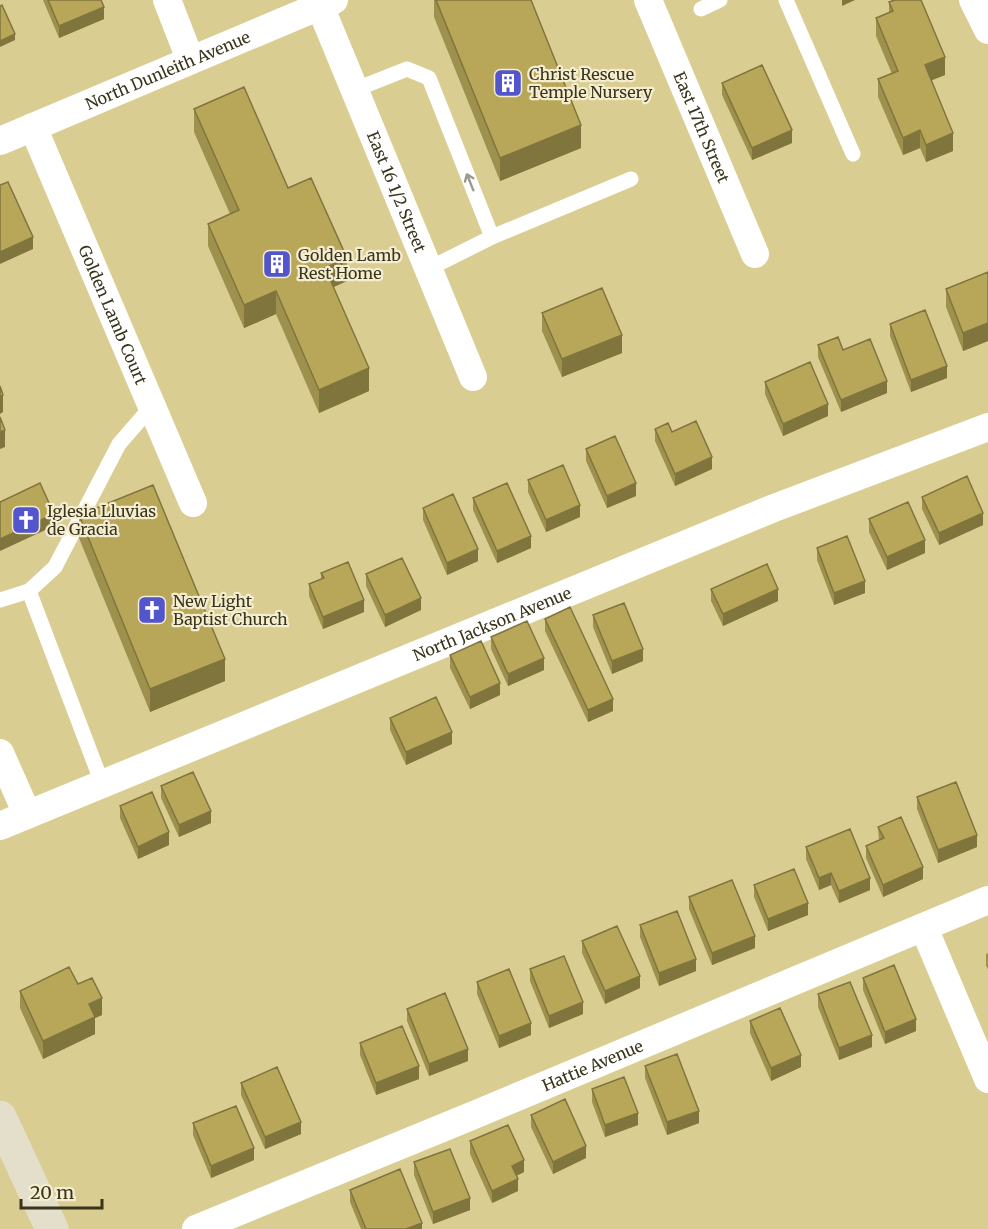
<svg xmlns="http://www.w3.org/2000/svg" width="988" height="1229" viewBox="0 0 988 1229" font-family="Merriweather,serif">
<rect width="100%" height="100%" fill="#dacd92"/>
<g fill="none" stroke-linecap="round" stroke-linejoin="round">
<path stroke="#fff" stroke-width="15" d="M786,0L853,154
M701,9L720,0
M354,90L407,69L429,78L492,237
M428,269L492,237L631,179
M29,591L102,783
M0,600L29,591L55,567L119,444L152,406"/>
<g stroke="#fff" stroke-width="28">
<path d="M167,0L190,59"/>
<path id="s1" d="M648,0L755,254"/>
<path d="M973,0L988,30"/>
<path id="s2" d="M320,6L473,377"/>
<path id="s3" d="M33,127L193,503"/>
<path id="s4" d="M0,141L334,0"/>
<path d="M0,753L27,814"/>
<path id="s5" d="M0,826L774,508L988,427"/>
<path d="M924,928L988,1079"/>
<path id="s6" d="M196,1229L474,1115L988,900"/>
</g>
<path stroke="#e3dfca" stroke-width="33" d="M0,1117L52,1229"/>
</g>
<path fill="#9e904d" d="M43,0H101L104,19L59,38Z
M434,0H531L581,148L500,181L434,17Z
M889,2L945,75L931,80L953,151L926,162L920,148L903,155L878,97V79L892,74L876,36V18L889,13Z
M722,83L792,143L752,160L722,95Z
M194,109L288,188L347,281L333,287L369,391L319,413L276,314L244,328L208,246V224L230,214L194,132Z
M988,272V341L963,351L946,307V289Z
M542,313L622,353L562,377L542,331Z
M890,324L947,378L911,392L890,336Z
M818,345L843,350L887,393L841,412L818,357Z
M765,382L828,416L783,436L765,394Z
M655,429L712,469L675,486L655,441Z
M586,449L636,496L607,508L586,461Z
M528,480L580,517L546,532L528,492Z
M922,497L983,525L939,545L922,509Z
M473,498L531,548L497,563L473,510Z
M423,508L478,561L447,575L423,520Z
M79,515L225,681L150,712L79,538Z
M869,519L925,553L887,570L869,532Z
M817,548L865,593L834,605L817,560Z
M321,573L364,612L323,629L309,596V584L321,579Z
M366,574L421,610L385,627L366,586Z
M711,589L778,601L723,626L711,601Z
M593,615L643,661L612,674L593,627Z
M545,619L613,711L588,722L545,631Z
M491,637L544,670L508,686L491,649Z
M450,655L500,695L470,709L450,668Z
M390,718L452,744L406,765L390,730Z
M161,786L211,823L179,837L161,798Z
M917,797L977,847L938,863L917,809Z
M120,806L169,845L138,859L120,818Z
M878,827L923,879L883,897L866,858V846L879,841Z
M806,847L870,890L839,903L831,885L819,890L806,859Z
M754,885L808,915L768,931L754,897Z
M689,897L755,948L712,965L689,909Z
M640,925L696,971L659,986L640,937Z
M582,941L640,988L605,1004L582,953Z
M988,953V969L986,966V954Z
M530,969L583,1014L549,1028L530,981Z
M863,978L916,1031L885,1044L863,990Z
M477,982L531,1035L499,1048L477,994Z
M78,984L102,1015L95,1018V1034L43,1059L20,1008V991Z
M818,994L872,1047L839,1060L818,1007Z
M407,1009L468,1061L429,1076L407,1021Z
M750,1021L801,1067L771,1081L750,1033Z
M360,1043L419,1079L376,1095L360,1055Z
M645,1066L699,1123L667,1135L645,1078Z
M241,1083L301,1134L265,1149L241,1095Z
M592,1089L638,1125L605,1137L592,1102Z
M531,1115L586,1158L553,1174L531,1127Z
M193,1123L254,1160L211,1178L193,1135Z
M470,1141L524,1172L516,1176L518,1191L492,1203L470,1154Z
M414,1162L470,1210L433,1224L414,1175Z
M350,1190L422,1229H361L350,1202Z"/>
<path fill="#81753e" d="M842,0H855L842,6Z
M104,7V19L59,38V26Z
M15,34V40L0,47V41Z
M945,57V75L925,83V65Z
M581,125V148L500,181V158Z
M792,130V143L752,160V148Z
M920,130V148L903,155V138Z
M953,133V151L926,162V145Z
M33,237V249L0,264V252Z
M347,258V281L325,291V268Z
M276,291V314L244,328V305Z
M988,323V341L963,351V333Z
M622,335V353L562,377V359Z
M947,366V378L911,392V380Z
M369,368V391L319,413V390Z
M887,381V393L841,412V400Z
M3,395V412L0,414V396Z
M828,404V416L783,436V424Z
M5,430V447L0,449V432Z
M712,457V469L675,486V474Z
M636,483V496L607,508V496Z
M580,505V517L546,532V520Z
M983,513V525L939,545V533Z
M54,514V526L0,551V539Z
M531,536V548L497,563V551Z
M925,540V553L887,570V557Z
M478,549V561L447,575V563Z
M865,581V593L834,605V593Z
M778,589V601L723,626V614Z
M421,598V610L385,627V615Z
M364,600V612L323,629V617Z
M643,649V661L612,674V661Z
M544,658V670L508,686V674Z
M225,659V681L150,712V689Z
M500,683V695L470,709V697Z
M613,699V711L588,722V710Z
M452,732V744L406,765V752Z
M211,811V823L179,837V825Z
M169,832V845L138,859V847Z
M977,835V847L938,863V850Z
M923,867V879L883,897V885Z
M831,873V885L819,890V878Z
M870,878V890L839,903V891Z
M808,903V915L768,931V919Z
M755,936V948L712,965V953Z
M696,959V971L659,986V973Z
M640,976V988L605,1004V991Z
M102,998V1015L95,1018V1034L43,1059V1041L89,1004Z
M583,1002V1014L549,1028V1016Z
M916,1019V1031L885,1044V1032Z
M531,1023V1035L499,1048V1036Z
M872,1035V1047L839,1060V1048Z
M468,1049V1061L429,1076V1064Z
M801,1055V1067L771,1081V1068Z
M419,1066V1079L376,1095V1083Z
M699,1111V1123L667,1135V1122Z
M638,1113V1125L605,1137V1125Z
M301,1122V1134L265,1149V1137Z
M586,1146V1158L553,1174V1162Z
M254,1148V1160L211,1178V1166Z
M524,1160V1172L512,1178V1166Z
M518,1179V1191L492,1203V1191Z
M470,1198V1210L433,1224V1212Z
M422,1223V1229H406Z"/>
<path fill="#b8a759" stroke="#81753e" stroke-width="1.5" d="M48,0H101L104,7L59,26Z
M436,0H531L581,125L500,158Z
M895,0H921L945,57L925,65L953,133L926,145L920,130L903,138L878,79L898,71L876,18L893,11L889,2Z
M2,5L15,34L0,41V6Z
M762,65L792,130L752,148L722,83Z
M244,87L288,188L311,178L347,258L325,268L369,368L319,390L276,291L244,305L208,224L239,210L194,109Z
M8,182L33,237L0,252V185Z
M988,272V323L963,333L946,289Z
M602,288L622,335L562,359L542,313Z
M925,310L947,366L911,380L890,324Z
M838,337L843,350L870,339L887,381L841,400L818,345Z
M810,362L828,404L783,424L765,382Z
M0,386L3,395L0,396Z
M0,417L5,430L0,432Z
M696,421L712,457L675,474L655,429L668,423L672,432Z
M615,436L636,483L607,496L586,449Z
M563,465L580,505L546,520L528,480Z
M967,476L983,513L939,533L922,497Z
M40,483L54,514L0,539V502Z
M507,483L531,536L497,551L473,498Z
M153,485L225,659L150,689L79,515Z
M453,494L478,549L447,563L423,508Z
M908,502L925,540L887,557L869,519Z
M847,536L865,581L834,593L817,548Z
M402,558L421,598L385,615L366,574Z
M348,562L364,600L323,617L309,584L324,578L321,573Z
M767,564L778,589L723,614L711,589Z
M624,603L643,649L612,661L593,615Z
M570,607L613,699L588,710L545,619Z
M527,621L544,658L508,674L491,637Z
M481,641L500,683L470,697L450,655Z
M436,697L452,732L406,752L390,718Z
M193,772L211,811L179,825L161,786Z
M956,782L977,835L938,850L917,797Z
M152,792L169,832L138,847L120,806Z
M901,817L923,867L883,885L866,846L884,838L878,827Z
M850,829L870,878L839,891L831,873L819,878L806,847Z
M794,869L808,903L768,919L754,885Z
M732,880L755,936L712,953L689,897Z
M677,911L696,959L659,973L640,925Z
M617,926L640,976L605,991L582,941Z
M564,956L583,1002L549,1016L530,969Z
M894,965L916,1019L885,1032L863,978Z
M69,967L78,984L92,978L102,998L89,1004L95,1017L43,1041L20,991Z
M509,969L531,1023L499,1036L477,982Z
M850,982L872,1035L839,1048L818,994Z
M445,993L468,1049L429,1064L407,1009Z
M780,1008L801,1055L771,1068L750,1021Z
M402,1026L419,1066L376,1083L360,1043Z
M677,1054L699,1111L667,1122L645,1066Z
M277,1067L301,1122L265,1137L241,1083Z
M624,1077L638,1113L605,1125L592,1089Z
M565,1099L586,1146L553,1162L531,1115Z
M236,1106L254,1148L211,1166L193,1123Z
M508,1125L524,1160L512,1166L518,1179L492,1191L470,1141Z
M450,1149L470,1198L433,1212L414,1162Z
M400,1169L422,1223L406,1229H366L350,1190Z"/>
<defs><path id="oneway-shaft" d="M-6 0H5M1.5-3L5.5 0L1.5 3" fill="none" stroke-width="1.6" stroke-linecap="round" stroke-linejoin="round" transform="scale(1.5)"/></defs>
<use stroke="#9c9a8e" href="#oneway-shaft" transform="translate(470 182) rotate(-112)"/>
<defs>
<g id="building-square" transform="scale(1.5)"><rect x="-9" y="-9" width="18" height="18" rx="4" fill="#5355cc" stroke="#f4edd0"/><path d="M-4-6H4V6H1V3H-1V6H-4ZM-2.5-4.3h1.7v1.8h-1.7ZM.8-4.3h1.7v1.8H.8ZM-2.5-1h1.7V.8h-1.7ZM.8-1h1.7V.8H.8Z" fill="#fff"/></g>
<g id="church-square" transform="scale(1.5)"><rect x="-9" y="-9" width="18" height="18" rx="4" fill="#5355cc" stroke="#f4edd0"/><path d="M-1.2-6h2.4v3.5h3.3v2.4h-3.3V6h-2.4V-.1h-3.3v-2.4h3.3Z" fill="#fff"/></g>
</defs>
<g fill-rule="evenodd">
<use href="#building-square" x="508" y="83"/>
<use href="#building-square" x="277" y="264"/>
<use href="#church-square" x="26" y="520"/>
<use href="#church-square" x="152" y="610"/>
</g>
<g text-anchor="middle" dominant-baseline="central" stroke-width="4.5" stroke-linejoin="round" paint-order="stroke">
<g font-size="16" fill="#39341c" stroke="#f4edd0">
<text stroke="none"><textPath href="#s4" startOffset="182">North Dunleith Avenue</textPath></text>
<text stroke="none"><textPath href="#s1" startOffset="138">East 17th Street</textPath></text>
<text stroke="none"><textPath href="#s2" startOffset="201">East 16 1/2 Street</textPath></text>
<text stroke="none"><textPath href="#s3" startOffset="204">Golden Lamb Court</textPath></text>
<text stroke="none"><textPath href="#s5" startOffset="532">North Jackson Avenue</textPath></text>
<text stroke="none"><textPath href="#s6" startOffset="429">Hattie Avenue</textPath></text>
</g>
<g font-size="16" fill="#39341c" stroke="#f4edd0" text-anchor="start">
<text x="529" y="74">Christ Rescue<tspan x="529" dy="18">Temple Nursery</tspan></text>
<text x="298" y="255">Golden Lamb<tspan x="298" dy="18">Rest Home</tspan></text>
<text x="47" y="511">Iglesia Lluvias<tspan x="47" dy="18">de Gracia</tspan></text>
<text x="173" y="601">New Light<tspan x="173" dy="18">Baptist Church</tspan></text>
</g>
</g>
<path d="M21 1199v9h81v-9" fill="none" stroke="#39341c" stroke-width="3"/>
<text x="30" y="1199" font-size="18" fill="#39341c" stroke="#f4edd0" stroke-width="4.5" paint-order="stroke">20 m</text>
</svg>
